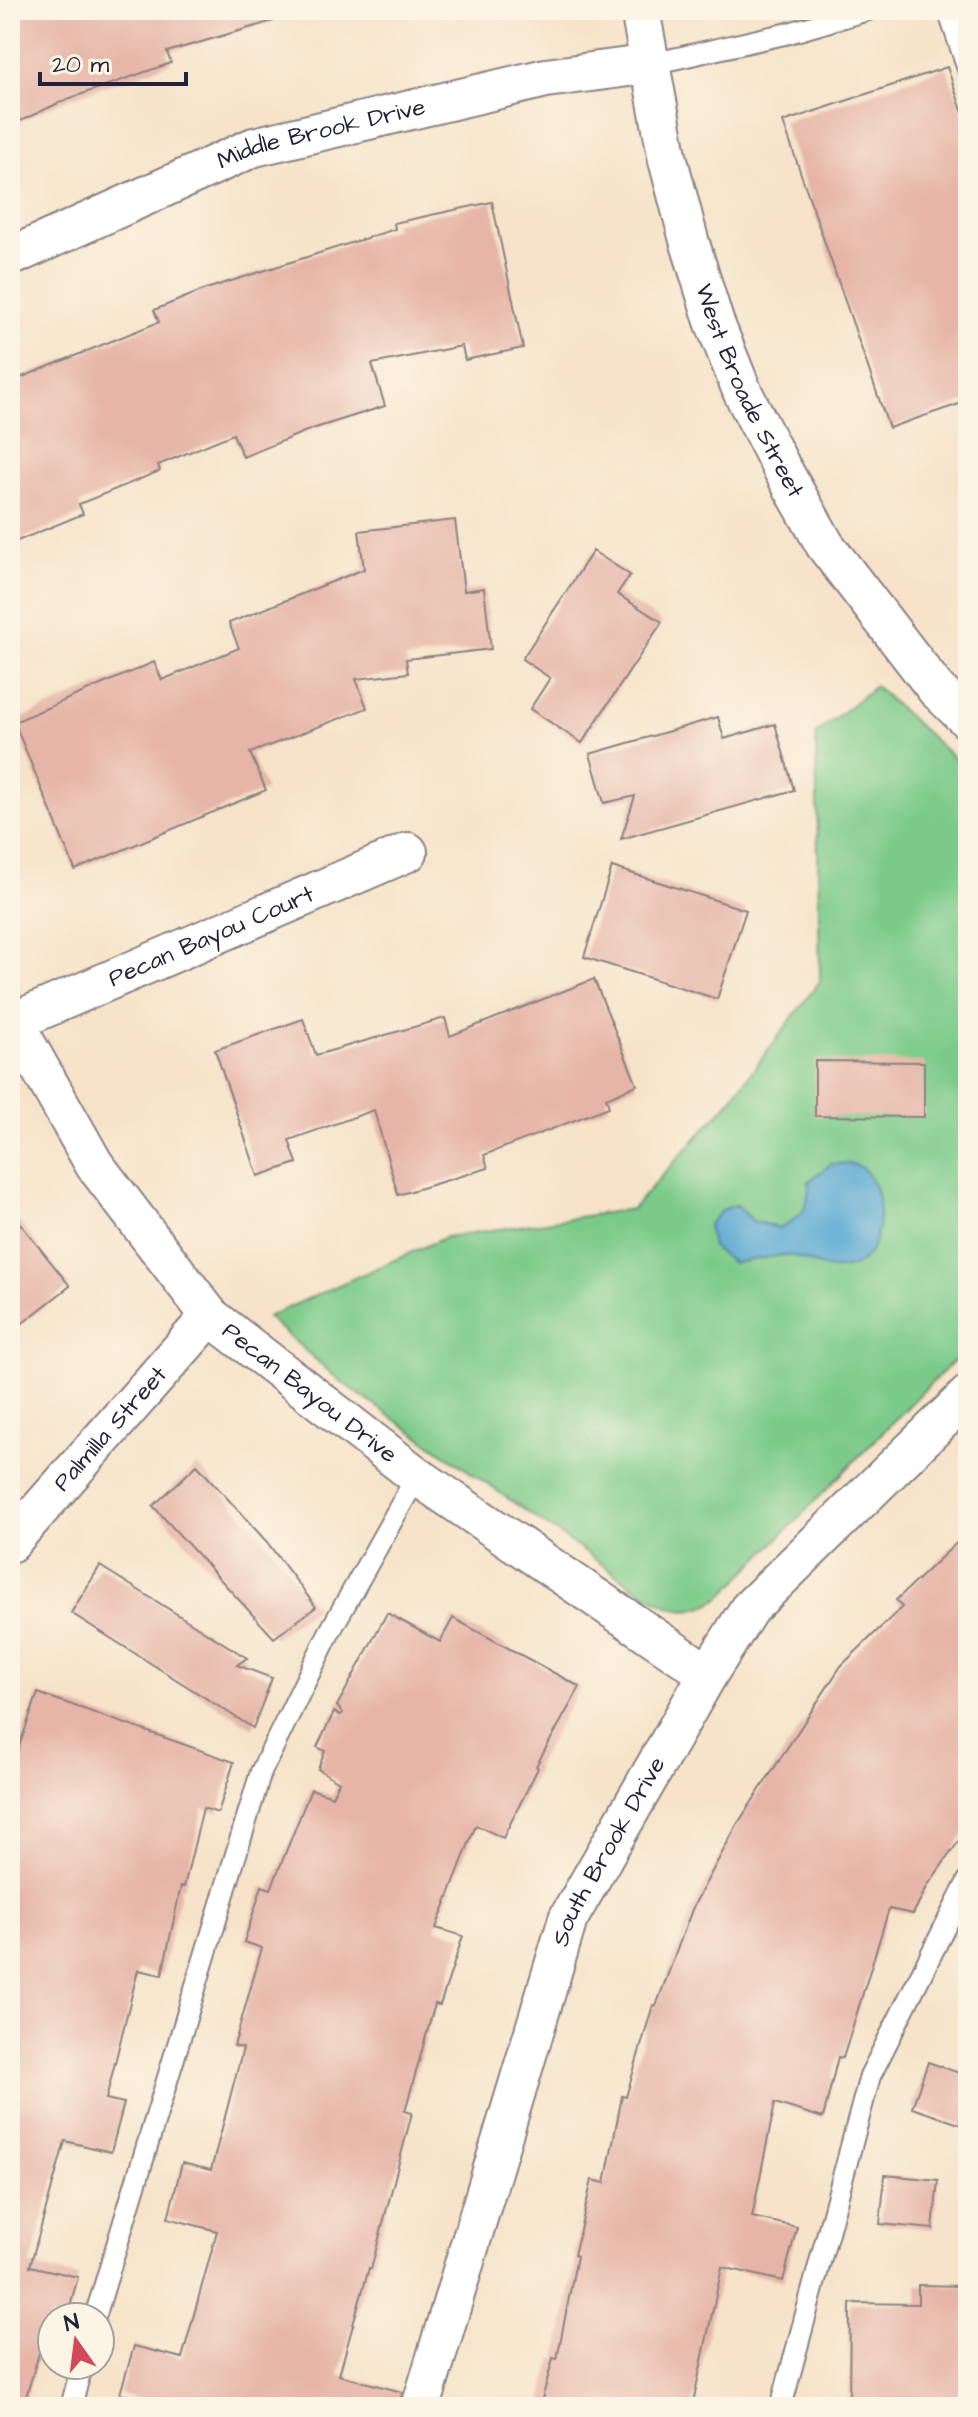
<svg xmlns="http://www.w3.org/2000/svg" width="978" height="2417" viewBox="0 0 978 2417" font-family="'Architects Daughter',sans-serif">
<rect width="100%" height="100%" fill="#fcf5e5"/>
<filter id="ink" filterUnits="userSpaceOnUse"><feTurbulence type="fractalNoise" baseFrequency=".0125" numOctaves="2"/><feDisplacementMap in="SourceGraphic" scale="16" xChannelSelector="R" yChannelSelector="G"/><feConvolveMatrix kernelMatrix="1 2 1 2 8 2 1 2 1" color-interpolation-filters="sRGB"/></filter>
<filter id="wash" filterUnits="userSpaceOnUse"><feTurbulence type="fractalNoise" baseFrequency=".006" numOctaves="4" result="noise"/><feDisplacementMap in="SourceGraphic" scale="32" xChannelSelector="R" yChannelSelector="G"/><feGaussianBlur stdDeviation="1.8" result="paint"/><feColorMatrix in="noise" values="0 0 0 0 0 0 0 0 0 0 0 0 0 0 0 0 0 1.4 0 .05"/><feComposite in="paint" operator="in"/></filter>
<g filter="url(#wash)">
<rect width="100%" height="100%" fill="#f6e3c9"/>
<path fill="#7cca8a" stroke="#4f7662" stroke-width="2" d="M875,686L968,771V1348L927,1387L721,1597C686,1621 668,1607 636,1588L340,1381L267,1317L446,1237L632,1209L729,1102L820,981L816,734Z"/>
<path fill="#58a9d3" stroke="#3d6687" stroke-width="2" d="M831,1164C838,1164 849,1163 856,1165C888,1177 886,1254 854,1266C825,1276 814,1260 788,1255C782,1254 744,1262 733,1263L712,1247L708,1225L722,1210L736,1205L753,1221L779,1228C804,1216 809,1209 809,1181Z"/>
<g id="blocks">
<path fill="#e6b5a7" d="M10,10H272L273,21L167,52L171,63L65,100L10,126Z
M947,67L968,128V401L889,428L783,122Z
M492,202L523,348L465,360L462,346L372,364L385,406L309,430L243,457L233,434L158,465L160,471L79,504L83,514L10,544V382L159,322L154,310L206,289L395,229L394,223Z
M455,520L464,591L484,588L491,649L406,659L408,673L356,679L367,708L250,753L266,790L75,870L14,722L154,662L162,680L239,648L229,623L364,569L359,531Z
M593,551L630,575L617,594L662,622L582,743L530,709L550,678L522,659Z
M718,717L724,739L775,724L794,790L621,839L635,796L604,803L590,754Z
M612,867L746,910L717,999L584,957Z
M594,979L637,1085L606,1098L609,1107L484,1155L488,1168L398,1195L374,1110L289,1140L297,1163L258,1176L215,1050L303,1019L316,1055L445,1018L450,1036Z
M815,1061L924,1062V1117L815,1116Z
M10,1211L70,1286L10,1333Z
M197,1465L266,1541L316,1607L274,1638L153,1506Z
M968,1532V1828L928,1885L913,1914L889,1909L843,2058L838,2057L823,2118L775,2103L752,2217L797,2227L783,2281L722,2267L692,2407H540L553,2358L557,2359L577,2256L574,2255L592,2180L605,2183L622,2096L626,2097L653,2005L656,2006L693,1907L738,1823L841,1666L902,1607L896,1600Z
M100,1566L247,1658L237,1665L272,1678L253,1728L71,1613Z
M387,1613L440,1642L453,1618L580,1687L536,1766L538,1768L503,1838L476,1825L436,1928L463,1936L440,2005L435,2004L405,2111L412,2113L371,2269L369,2268L339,2375L402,2392L400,2407H168L120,2394L134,2346L182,2358L217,2231L168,2218L182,2163L211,2170L243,2048L234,2046L262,1948L244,1942L262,1886L271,1889L311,1789L332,1796L339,1782L318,1769L325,1751L317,1747L334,1712L340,1715L343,1713L337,1706Z
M38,1693L234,1762L218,1813L203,1808L184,1887L181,1886L162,1975L138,1970L106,2099L124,2103L111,2152L65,2141L30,2266L78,2277L67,2317H50L23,2407H10V1772Z
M928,2062L968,2076V2127L912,2108Z
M885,2175L938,2180L933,2229L880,2224Z
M918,2285L968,2286V2407H849L850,2303L918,2304Z"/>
</g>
</g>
<g filter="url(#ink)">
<use href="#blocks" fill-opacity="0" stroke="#8c8282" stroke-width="2"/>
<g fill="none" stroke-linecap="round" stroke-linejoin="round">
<g stroke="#8c8282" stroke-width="24">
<path id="service" d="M948,10L968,69
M651,64L789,33L868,10
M95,2317L261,1772L329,1633L417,1476
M71,2407L82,2365
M781,2407L870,2076L968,1881"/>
</g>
<g stroke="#8c8282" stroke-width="42">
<g id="minor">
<path id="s1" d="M640,10L668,160L689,240L714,321L742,391L780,465L825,545L936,689L968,720"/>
<path id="s2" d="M10,257L254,147L546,78L651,64"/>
<path id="s3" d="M10,1015L94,1164L210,1316L417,1476L708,1674"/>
<path id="s4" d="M13,1022L408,852"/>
<path id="s5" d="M10,1543L210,1316"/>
<path id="s6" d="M421,2407L568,1919L708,1674L749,1609L968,1395"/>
</g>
</g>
<use href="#service" stroke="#fff" stroke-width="20"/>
<use href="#minor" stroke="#fff" stroke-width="38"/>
</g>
</g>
<g text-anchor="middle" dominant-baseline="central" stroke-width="6" stroke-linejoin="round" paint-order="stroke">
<g font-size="24" fill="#22223b" stroke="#fcf5e5">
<text stroke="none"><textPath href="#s2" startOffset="336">Middle Brook Drive</textPath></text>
<text stroke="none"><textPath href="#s1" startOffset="398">West Broade Street</textPath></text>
<text stroke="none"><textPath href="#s4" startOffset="216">Pecan Bayou Court</textPath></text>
<text stroke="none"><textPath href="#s3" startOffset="488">Pecan Bayou Drive</textPath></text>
<text stroke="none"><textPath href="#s5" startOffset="152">Palmilla Street</textPath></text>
<text stroke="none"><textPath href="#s6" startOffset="588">South Brook Drive</textPath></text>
</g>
</g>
<rect width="978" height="2417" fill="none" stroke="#fcf5e5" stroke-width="40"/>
<g transform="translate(76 2341) rotate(346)"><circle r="38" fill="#fcf5e5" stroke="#a5a1a1" stroke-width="2"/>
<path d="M0-6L14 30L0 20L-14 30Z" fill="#d1495b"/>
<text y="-12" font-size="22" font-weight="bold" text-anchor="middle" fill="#22223b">N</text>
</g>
<path d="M40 72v12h146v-12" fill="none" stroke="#22223b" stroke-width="4"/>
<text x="52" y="72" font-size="24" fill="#22223b" stroke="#fcf5e5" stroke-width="6" paint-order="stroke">20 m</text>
</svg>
